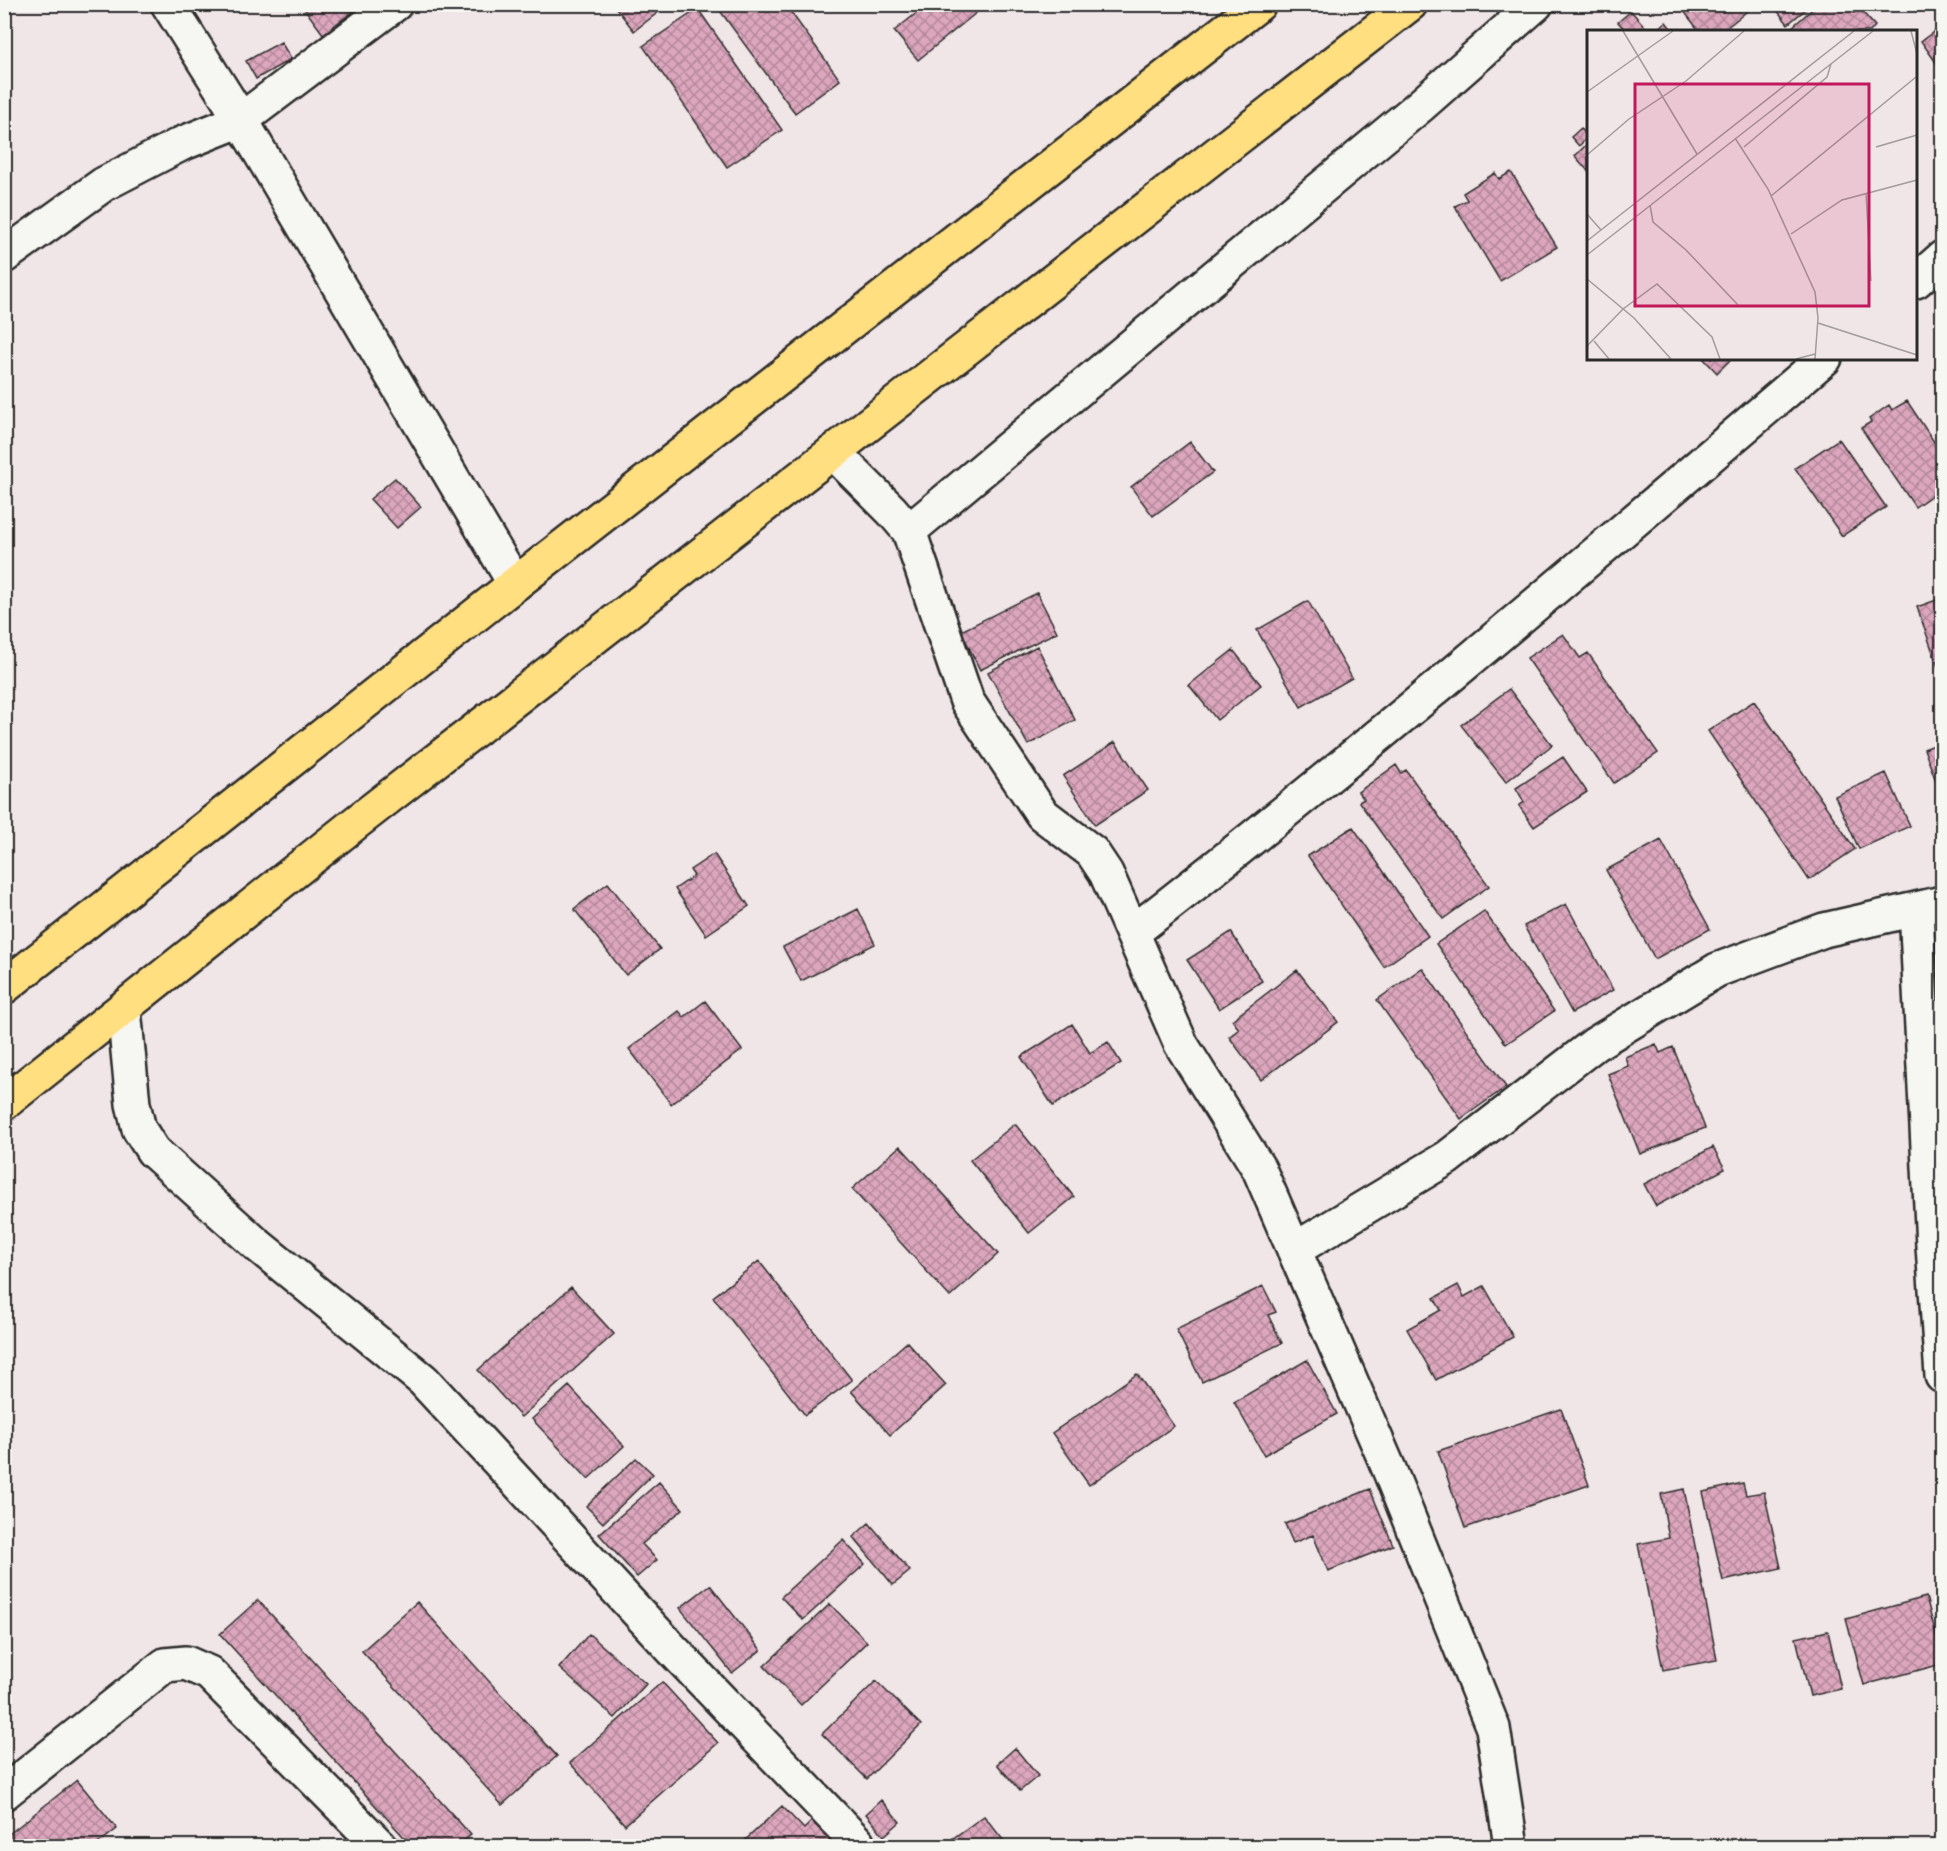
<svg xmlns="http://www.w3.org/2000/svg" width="1947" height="1851" viewBox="0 0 1947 1851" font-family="Pangolin,sans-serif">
<defs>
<pattern id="building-cross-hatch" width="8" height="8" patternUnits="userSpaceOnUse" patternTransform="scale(1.5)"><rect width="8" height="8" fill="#dca6bd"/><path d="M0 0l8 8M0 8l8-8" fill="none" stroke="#b3879a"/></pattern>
</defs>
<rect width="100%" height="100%" fill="#f1e6e7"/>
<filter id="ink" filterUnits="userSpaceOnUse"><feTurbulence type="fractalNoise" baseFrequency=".0167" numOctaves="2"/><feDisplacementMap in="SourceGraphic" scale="12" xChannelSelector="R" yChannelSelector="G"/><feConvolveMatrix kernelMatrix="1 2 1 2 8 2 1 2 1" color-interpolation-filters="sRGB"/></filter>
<g filter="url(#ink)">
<path fill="url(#building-cross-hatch)" stroke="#2b2b2b" stroke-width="1.5" d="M301,4H363L323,34Z
M613,4H669L634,31Z
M715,4H785L840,80L795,113Z
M928,4H987L918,60L894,31Z
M1691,4H1756L1721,32H1700L1683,10Z
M1772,4H1812L1788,24Z
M1818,4H1846L1854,13L1859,8L1875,26L1870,32H1791L1790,29Z
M698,9L782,130L727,167L643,46Z
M1631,11L1649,31V32H1627L1618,22Z
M1666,22L1674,32H1654Z
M1942,26V71L1921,41Z
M281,42L291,59L256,79L246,61Z
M1581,128L1588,137L1579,146L1571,137Z
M1588,143V171L1575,156Z
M1511,172L1557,247L1500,281L1455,206L1467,200L1463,193L1495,173L1499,179Z
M1703,358H1732L1717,373Z
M1907,401L1942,454V488L1915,507L1861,428L1871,422L1869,419L1889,405L1892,410Z
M1839,439L1886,507L1842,536L1795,468Z
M1190,442L1213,472L1153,516L1131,487Z
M395,478L421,507L397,528L370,499Z
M1037,593L1057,632L980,670L961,631Z
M1942,598V678L1917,607Z
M1308,601L1352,678L1301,707L1257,630Z
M1563,634L1580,658L1588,653L1658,753L1614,783L1527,658Z
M1037,646L1075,720L1028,745L988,672Z
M1233,650L1261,685L1217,720L1189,685Z
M1509,689L1552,745L1506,782L1461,725Z
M1754,701L1855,849L1809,880L1708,731Z
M1115,742L1148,790L1095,825L1063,776Z
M1942,742V797L1924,749Z
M1563,757L1587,792L1534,827L1519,806L1524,802L1516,788Z
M1396,765L1401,773L1406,770L1489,886L1443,919L1359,802L1364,799L1358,792Z
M1886,773L1910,826L1859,849L1835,796Z
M1353,827L1428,936L1384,967L1308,856Z
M1661,840L1710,929L1655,959L1606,870Z
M714,854L749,906L706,935L675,889L694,876L690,870Z
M608,883L660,949L626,975L574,909Z
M1566,904L1613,990L1572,1013L1524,926Z
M858,909L875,944L801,981L783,947Z
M1484,911L1554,1011L1506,1044L1436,944Z
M1231,932L1262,981L1219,1009L1187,960Z
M1942,946V996L1935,947Z
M1422,968L1506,1087L1461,1119L1377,1000Z
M1297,970L1338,1022L1261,1080L1229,1037L1239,1029L1232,1020Z
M705,1001L742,1050L671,1104L629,1049L679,1011L684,1017Z
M1072,1024L1090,1053L1108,1042L1121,1063L1053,1106L1021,1057Z
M1656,1044L1660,1053L1673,1047L1705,1128L1640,1154L1608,1074L1628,1066L1625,1057Z
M1015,1124L1074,1197L1029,1233L970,1160Z
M900,1146L998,1254L950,1297L852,1189Z
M1713,1147L1725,1169L1656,1206L1644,1184Z
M759,1261L852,1380L805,1415L713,1297Z
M1458,1285L1464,1297L1484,1286L1513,1337L1436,1380L1407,1329L1441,1310L1434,1298Z
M1263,1286L1276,1312L1268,1315L1282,1343L1202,1382L1176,1329Z
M571,1287L614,1334L521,1417L478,1370Z
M907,1342L946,1385L890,1435L851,1391Z
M1307,1360L1337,1414L1264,1455L1234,1402Z
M1137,1374L1174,1426L1089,1485L1052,1433Z
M569,1386L624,1446L588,1479L532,1419Z
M1561,1409L1589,1485L1465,1528L1438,1451Z
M636,1458L653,1474L603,1523L586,1506Z
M659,1482L683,1509L642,1544L657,1560L637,1577L599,1534Z
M1743,1483L1746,1495L1764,1492L1781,1568L1723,1581L1703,1492Z
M1370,1489L1393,1545L1328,1571L1313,1535L1293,1543L1285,1524Z
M1684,1489L1717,1660L1663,1670L1638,1544L1669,1538L1661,1494Z
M869,1523L910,1571L893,1585L853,1537Z
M843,1540L865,1564L803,1620L781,1597Z
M710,1585L761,1650L732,1673L680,1608Z
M1926,1597L1942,1657V1664L1864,1685L1846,1619Z
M258,1600L471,1835L458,1846H412L220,1634Z
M417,1602L557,1756L502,1805L362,1651Z
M830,1604L867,1642L801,1705L764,1666Z
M1828,1631L1841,1689L1810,1696L1796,1638Z
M589,1634L646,1684L615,1718L559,1668Z
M876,1681L921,1725L867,1779L822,1734Z
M662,1682L718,1743L625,1825L570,1763Z
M1015,1748L1038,1776L1020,1791L997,1764Z
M77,1780L117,1829L95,1846H4V1838Z
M881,1800L900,1822L884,1836L866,1814Z
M782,1806L804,1829L812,1821L830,1840L823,1846H739Z
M984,1816L1008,1846H942Z"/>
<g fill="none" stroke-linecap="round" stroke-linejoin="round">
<g stroke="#2b2b2b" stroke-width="38">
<path id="minor" d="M168,4L241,120L515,584
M4,256L104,184L181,144L241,120L395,4
M1916,281L1942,258
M833,452L892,511L909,531L967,701L1042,814L1092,852L1106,873L1181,1044L1259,1169L1389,1469L1493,1728L1511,1846
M909,531L1420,106L1536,4
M1916,909L1933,1246L1942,1376
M1132,933C1369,749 1597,553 1825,358
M124,1009L133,1104L139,1129L153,1151L255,1243L423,1380L671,1648L857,1842
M1294,1250L1447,1158L1595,1044L1717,970L1824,930L1942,903
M4,1793L165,1665L186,1663L209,1673L380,1846"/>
</g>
<g stroke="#2b2b2b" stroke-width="38">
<path id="highway" d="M4,987L515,584L1259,4
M4,1103L358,821L1410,4"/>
</g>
<use href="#minor" stroke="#f6f6f2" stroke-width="33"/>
<use href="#highway" stroke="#ffdf80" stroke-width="33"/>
</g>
</g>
<g transform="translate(1587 30)">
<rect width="330" height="330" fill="#f1e6e7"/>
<path fill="none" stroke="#a29b9c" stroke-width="1.5" d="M36,1L110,124M324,1L330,24V87M0,62L86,1M148,108L181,159L228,262L231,288L228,329M157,117L240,47L244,34M289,117L330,105M0,125L42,89L99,51L157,1M279,163L284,251M184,166L329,47M63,175L66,192L99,220L151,275M0,184L14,200M204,204L255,170L330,150M0,211L267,1M0,225L286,1M0,249L47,288L84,329M231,293L330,325M7,311L22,329M0,316L36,279L70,254L125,307L133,329M209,329L228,324"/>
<path fill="#c2185b" fill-opacity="0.15" stroke="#c2185b" stroke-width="3" d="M48,54H282V276H48Z"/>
<rect width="330" height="330" fill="none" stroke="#2b2b2b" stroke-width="3"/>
</g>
<rect width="1947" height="1851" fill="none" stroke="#f6f6f2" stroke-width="24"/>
<rect x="12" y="12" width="1923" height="1827" fill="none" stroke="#2b2b2b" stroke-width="2" filter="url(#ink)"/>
</svg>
